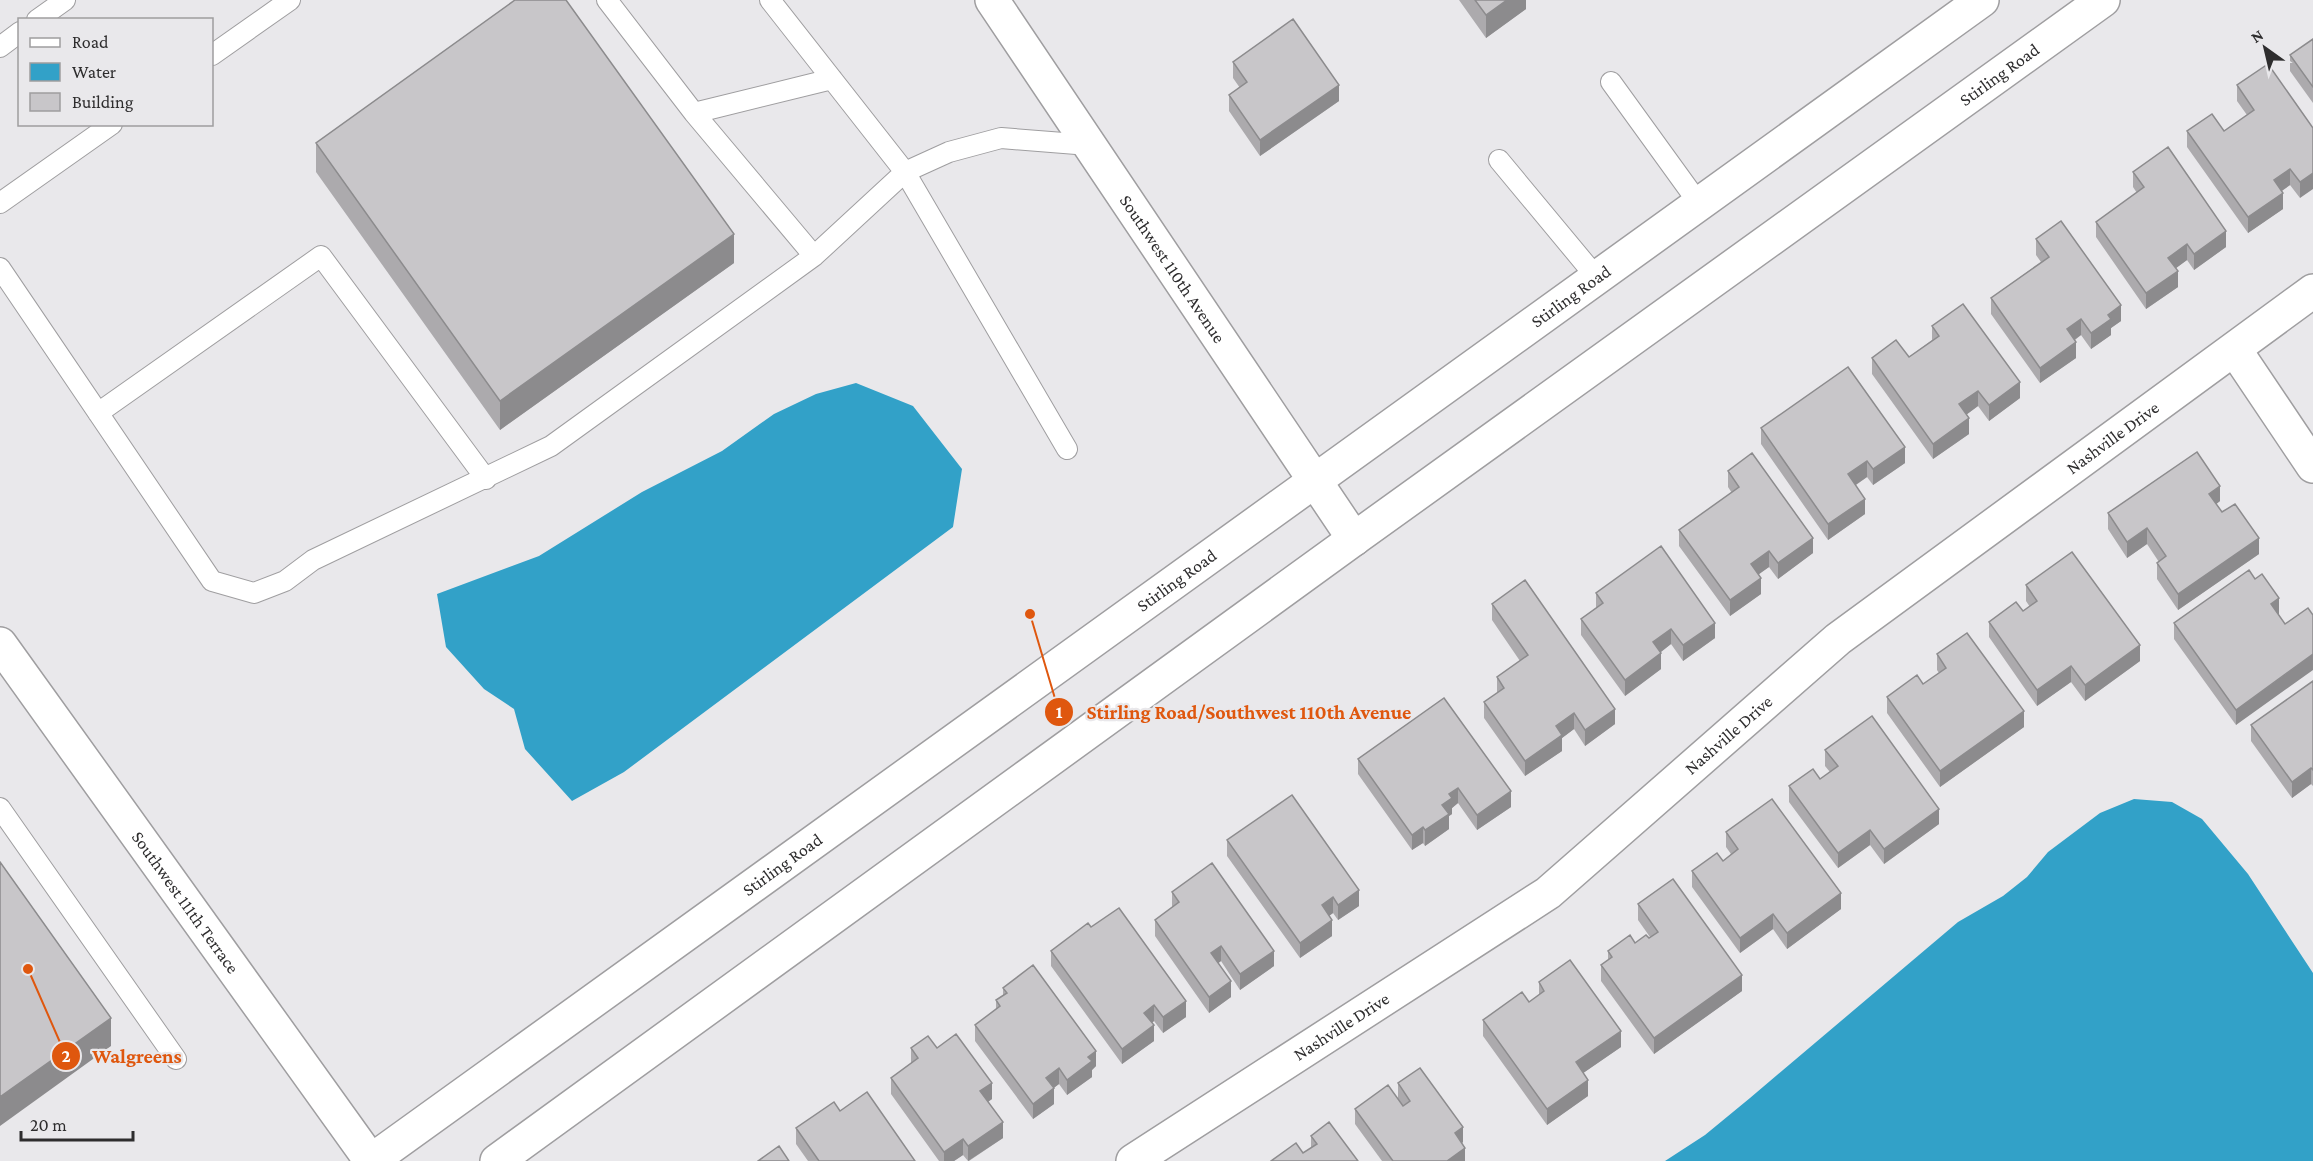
<svg xmlns="http://www.w3.org/2000/svg" width="2313" height="1161" viewBox="0 0 2313 1161" font-family="'Crimson Pro',serif">
<rect width="100%" height="100%" fill="#e9e8eb"/>
<path fill="#32a1c8" d="M856,383L913,406L962,469L953,527L624,772L572,801L525,749L514,709L484,689L446,647L437,594L539,556L642,492L722,451L774,414L816,394Z
M2134,799L2172,802L2202,819L2248,874L2313,973V1161H1665L1705,1135L1750,1098L1958,922L2003,896L2027,877L2048,852L2100,813Z"/>
<g fill="none" stroke-linecap="round" stroke-linejoin="round">
<g stroke="#9f9ea0" stroke-width="22">
<path id="service" d="M607,0L694,113L832,79
M770,0L905,172L1067,449
M37,20L65,0
M0,47L20,32
M212,55L290,0
M1611,82L1700,205
M694,113L814,256
M1499,160L1597,278
M0,203L112,124
M0,268L212,581L254,593L285,581L313,560L551,446L814,256L905,172L949,152L1001,138L1089,145
M98,413L321,256L486,479
M0,808L176,1059"/>
</g>
<g stroke="#9f9ea0" stroke-width="36">
<g id="minor">
<path id="s1" d="M992,0L1354,539"/>
<path d="M2235,350L2313,466"/>
<path id="s2" d="M0,644L371,1161"/>
<path id="s3" d="M1133,1161L1548,893L1838,639L2313,291"/>
</g>
</g>
<g stroke="#9f9ea0" stroke-width="36">
<g id="primary">
<path id="s4" d="M371,1161L1982,0"/>
<path id="s5" d="M497,1161L1354,539L2103,0"/>
</g>
</g>
<use href="#service" stroke="#fff" stroke-width="20"/>
<use href="#minor" stroke="#fff" stroke-width="33"/>
<use href="#primary" stroke="#fff" stroke-width="33"/>
</g>
<path fill="#acaaad" d="M1459,0H1526V9L1486,38Z
M2313,39V103L2290,71V55Z
M1233,62L1339,101L1260,156L1229,111V95L1240,88L1233,78Z
M2237,85L2313,128L2300,198L2290,185L2282,191L2283,209L2248,233L2187,147V131H2224L2247,115L2237,101Z
M316,143L734,263L500,430L316,172Z
M2133,172L2226,247L2194,270L2187,260L2176,268L2178,287L2146,309L2096,237V222L2137,193L2133,187Z
M2036,239L2121,321L2111,328V335L2091,349L2081,335L2075,340L2076,358L2040,383L1991,314V298L2041,262L2036,255Z
M1932,326L2020,398L1989,421L1978,406L1966,415L1969,434L1933,459L1872,374V358L1909,357L1932,340Z
M1761,428L1905,463L1873,485L1867,477L1856,485L1865,514L1828,540L1761,444Z
M1728,471L1813,553L1778,579L1769,567L1758,574L1761,594L1730,616L1679,546V530L1732,493L1728,487Z
M2220,501L2216,504L2222,512L2259,554L2178,610L2157,579V563L2159,562L2147,544L2127,558L2108,529V513Z
M2026,585L2140,661L2085,701L2071,682L2037,706L1989,637V622L2023,611L2030,607L2026,601Z
M1596,593L1715,638L1683,661L1671,644L1661,652V669L1625,696L1581,635V619L1596,608Z
M1492,604L1615,724L1585,746L1574,729L1562,738V751L1525,776L1484,718V702L1497,693V677L1520,661L1492,620Z
M2278,614L2285,624L2236,725L2174,639V623L2279,614Z
M1937,654L2024,727L1940,787L1887,713V697L1923,684L1939,673L1937,670Z
M2313,681V786L2311,784L2292,798L2251,741V725Z
M1444,698L1511,807L1477,830L1458,803L1452,808V814L1449,816V829L1425,846L1423,843L1412,850L1358,774V759Z
M1825,750L1939,824L1884,864L1870,845L1838,868L1789,802V786L1820,779L1830,772L1825,766Z
M1726,832L1841,909L1787,949L1773,929L1740,953L1692,887V871L1723,861L1731,854L1726,847Z
M1227,840L1359,906L1338,920L1333,913L1329,916L1332,936L1300,958L1227,856Z
M1172,892L1274,966L1240,990L1221,961L1218,963L1231,997L1209,1013L1155,936V920L1172,908Z
M1638,904L1742,991L1654,1054L1601,981V965L1608,960V951L1635,943L1650,937L1638,920Z
M1091,927L1186,1017L1163,1033L1154,1021L1152,1023L1154,1041L1122,1064L1051,966V951Z
M1539,982L1621,1047L1583,1073L1588,1096L1547,1125L1483,1036V1020L1529,1002L1539,995Z
M1003,988L1096,1066L1092,1070V1077L1067,1095L1059,1084L1053,1088L1054,1104L1033,1119L975,1041V1025L996,1010V1000L1003,995Z
M911,1048H937L992,1099L988,1102L1003,1138L969,1161H968L963,1155L954,1161H939L891,1094V1078L911,1063Z
M1398,1083L1463,1142L1462,1143L1465,1161H1382L1355,1124V1109L1398,1099Z
M840,1111L915,1161H808L796,1144V1128Z
M1311,1136L1358,1161L1303,1153L1311,1148Z"/>
<path fill="#8c8b8d" d="M1507,0H1526V9L1486,38V15Z
M1339,85V101L1260,156V140Z
M2290,169V185L2274,196V180Z
M2313,173V189L2300,198V182Z
M2283,193V209L2248,233V217Z
M2226,231V247L2194,270V254Z
M734,234V263L500,430V401Z
M2187,244V260L2168,274V258Z
M2178,271V287L2146,309V293Z
M2121,305V321L2111,328V335L2091,349V333L2108,315Z
M2081,319V335L2067,345V329Z
M2076,342V358L2040,383V368Z
M2020,382V398L1989,421V405Z
M1978,391V406L1959,420V404Z
M1969,418V434L1933,459V444Z
M1905,447V463L1873,485V469Z
M1867,461V477L1848,490V474Z
M2220,486V501L2209,510V494Z
M1865,499V514L1828,540V524Z
M2147,528V544L2127,558V542Z
M1813,538V553L1778,579V563Z
M2259,538V554L2178,610V594Z
M1769,551V567L1751,580V564Z
M1761,578V594L1730,616V600Z
M2279,598V614L2271,619V604Z
M1715,623V638L1683,661V645Z
M1671,629V644L1653,658V642Z
M2140,645V661L2085,701V685Z
M1661,653V669L1625,696V680Z
M2313,654V670L2236,725V710Z
M2071,666V682L2037,706V690Z
M1615,709V724L1585,746V730Z
M2024,711V727L1940,787V771Z
M1574,713V729L1562,738V751L1525,776V761L1556,726Z
M2311,768V784L2292,798V782Z
M1458,788V803L1452,808V814L1449,816V829L1425,846V830L1449,794Z
M1511,791V807L1477,830V815Z
M1939,809V824L1884,864V849Z
M1423,827V843L1412,850V835Z
M1870,830V845L1838,868V853Z
M1359,890V906L1338,920V905Z
M1841,893V909L1787,949V933Z
M1333,897V913L1322,921V905Z
M1773,914V929L1740,953V938Z
M1332,920V936L1300,958V943Z
M1221,946V961L1211,969V953Z
M1274,951V966L1240,990V974Z
M1742,975V991L1654,1054V1038Z
M1231,981V997L1209,1013V997Z
M1186,1001V1017L1163,1033V1017Z
M1154,1005V1021L1144,1029V1013Z
M111,1018V1046L0,1126V1097Z
M1154,1025V1041L1122,1064V1049Z
M1621,1031V1047L1576,1078V1062Z
M1096,1051V1066L1092,1070V1077L1067,1095V1080L1088,1057Z
M1059,1068V1084L1046,1094V1078Z
M1588,1080V1096L1547,1125V1109Z
M992,1083V1099L980,1107V1091Z
M1054,1088V1104L1033,1119V1104Z
M1003,1122V1138L968,1161V1146Z
M1463,1127V1142L1455,1149V1133Z
M963,1139V1155L954,1161H944V1152Z
M1465,1148V1161H1447Z"/>
<path fill="#c8c6c9" stroke="#8c8b8d" stroke-width="1.5" d="M515,0H566L734,234L500,401L316,143Z
M1475,0H1507L1486,15Z
M1293,19L1339,85L1260,140L1229,95L1247,82L1233,62Z
M2313,39V87L2290,55Z
M2268,64L2313,128V173L2300,182L2290,169L2274,180L2283,193L2248,217L2187,131L2212,114L2224,131L2254,110L2237,85Z
M2168,147L2226,231L2194,254L2187,244L2168,258L2178,271L2146,293L2096,222L2144,187L2133,172Z
M2061,221L2121,305L2108,315L2111,319L2091,333L2081,319L2067,329L2076,342L2040,368L1991,298L2049,257L2036,239Z
M1963,304L2020,382L1989,405L1978,391L1959,404L1969,418L1933,444L1872,358L1896,340L1909,357L1939,336L1932,326Z
M1848,367L1905,447L1873,469L1867,461L1848,474L1865,499L1828,524L1761,428Z
M2197,452L2220,486L2209,494L2222,512L2235,504L2259,538L2178,594L2157,563L2166,556L2147,528L2127,542L2108,513Z
M1752,453L1813,538L1778,563L1769,551L1751,564L1761,578L1730,600L1679,530L1739,487L1728,471Z
M1661,546L1715,623L1683,645L1671,629L1653,642L1661,653L1625,680L1581,619L1603,603L1596,593Z
M2072,552L2140,645L2085,685L2071,666L2037,690L1989,622L2016,602L2023,611L2037,601L2026,585Z
M2249,570L2255,579L2262,574L2279,598L2271,604L2285,624L2308,608L2313,615V654L2236,710L2174,623Z
M1525,580L1615,709L1585,730L1574,713L1556,726L1562,735L1525,761L1484,702L1504,688L1497,677L1528,655L1492,604Z
M1967,633L2024,711L1940,771L1887,697L1917,675L1923,684L1946,668L1937,654Z
M2313,681V770L2311,768L2292,782L2251,725Z
M1444,698L1511,791L1477,815L1458,788L1449,794L1452,798L1442,805L1449,814L1425,830L1423,827L1412,835L1358,759Z
M1872,716L1939,809L1884,849L1870,830L1838,853L1789,786L1813,769L1820,779L1838,766L1825,750Z
M1292,795L1359,890L1338,905L1333,897L1322,905L1332,920L1300,943L1227,840Z
M1772,799L1841,893L1787,933L1773,914L1740,938L1692,871L1717,853L1723,861L1738,849L1726,832Z
M0,862L111,1018L0,1097Z
M1212,863L1274,951L1240,974L1221,946L1211,953L1231,981L1209,997L1155,920L1179,902L1172,892Z
M1673,879L1742,975L1654,1038L1601,965L1612,957L1608,951L1630,935L1635,943L1646,935L1649,938L1658,932L1638,904Z
M1119,908L1186,1001L1163,1017L1154,1005L1144,1013L1154,1025L1122,1049L1051,951L1088,923L1091,927Z
M1570,960L1621,1031L1576,1062L1588,1080L1547,1109L1483,1020L1522,992L1529,1002L1544,991L1539,982Z
M1033,965L1096,1051L1088,1057L1092,1061L1067,1080L1059,1068L1046,1078L1054,1088L1033,1104L975,1025L1000,1006L996,1000L1007,993L1003,988Z
M956,1034L992,1083L980,1091L1003,1122L968,1146L963,1139L944,1152L891,1078L918,1058L911,1048L928,1036L937,1048Z
M1420,1068L1463,1127L1455,1133L1465,1148L1447,1161H1393L1355,1109L1388,1085L1403,1106L1410,1101L1398,1083Z
M867,1092L915,1161H819L796,1128L834,1102L840,1111Z
M1329,1122L1358,1161H1271L1296,1143L1303,1153L1317,1144L1311,1136Z
M779,1146L789,1161H758Z"/>
<g text-anchor="middle" dominant-baseline="central" stroke-width="4.5" stroke-linejoin="round" paint-order="stroke">
<g font-size="18" fill="#2e2d2e" stroke="#e9e8eb">
<text stroke="none"><textPath href="#s5" startOffset="1854">Stirling Road</textPath></text>
<text stroke="none"><textPath href="#s1" startOffset="324">Southwest 110th Avenue</textPath></text>
<text stroke="none"><textPath href="#s4" startOffset="1479">Stirling Road</textPath></text>
<text stroke="none"><textPath href="#s3" startOffset="1220">Nashville Drive</textPath></text>
<text stroke="none"><textPath href="#s4" startOffset="993">Stirling Road</textPath></text>
<text stroke="none"><textPath href="#s3" startOffset="734">Nashville Drive</textPath></text>
<text stroke="none"><textPath href="#s4" startOffset="507">Stirling Road</textPath></text>
<text stroke="none"><textPath href="#s2" startOffset="318">Southwest 111th Terrace</textPath></text>
<text stroke="none"><textPath href="#s3" startOffset="248">Nashville Drive</textPath></text>
</g>
</g>
<path fill="none" stroke="#df570e" stroke-width="2" d="M1030 614L1059 712M28 969L66 1056"/>
<g fill="#df570e" stroke="#e9e8eb" stroke-width="2">
<circle cx="1030" cy="614" r="6"/>
<circle cx="28" cy="969" r="6"/>
<circle cx="1059" cy="712" r="15"/>
<circle cx="66" cy="1056" r="15"/>
</g>
<g font-size="18" text-anchor="middle" font-weight="bold" fill="#fff">
<text x="1059" y="718">1</text>
<text x="66" y="1062">2</text>
</g>
<g font-size="20" text-anchor="middle" font-weight="bold" fill="#df570e" stroke="#e9e8eb" stroke-width="4.5" stroke-linejoin="round" paint-order="stroke">
<text x="1249" y="719">Stirling Road/Southwest 110th Avenue</text>
<text x="137" y="1063">Walgreens</text>
</g>
<rect x="18" y="18" width="195" height="108" fill="#e9e8eb" stroke="#9e9d9f" stroke-width="1.5"/>
<rect x="30" y="38" width="30" height="9" fill="#ffffff" stroke="#9e9d9f" stroke-width="1.5"/>
<text x="72" y="48" font-size="18" fill="#2e2d2e">Road</text>
<rect x="30" y="63" width="30" height="18" fill="#32a1c8" stroke="#9e9d9f" stroke-width="1.5"/>
<text x="72" y="78" font-size="18" fill="#2e2d2e">Water</text>
<rect x="30" y="93" width="30" height="18" fill="#c8c6c9" stroke="#9e9d9f" stroke-width="1.5"/>
<text x="72" y="108" font-size="18" fill="#2e2d2e">Building</text>
<g transform="translate(2265 48) rotate(326)" stroke="#e9e8eb" stroke-width="4.5" paint-order="stroke">
<path d="M0-4.5L10 22L0 15L-10 22Z" fill="#2e2d2e"/>
<text y="-9" font-size="16" font-weight="bold" text-anchor="middle" fill="#2e2d2e">N</text>
</g>
<path d="M21 1131v9h112v-9" fill="none" stroke="#2e2d2e" stroke-width="3"/>
<text x="30" y="1131" font-size="18" fill="#2e2d2e" stroke="#e9e8eb" stroke-width="4.5" paint-order="stroke">20 m</text>
</svg>
